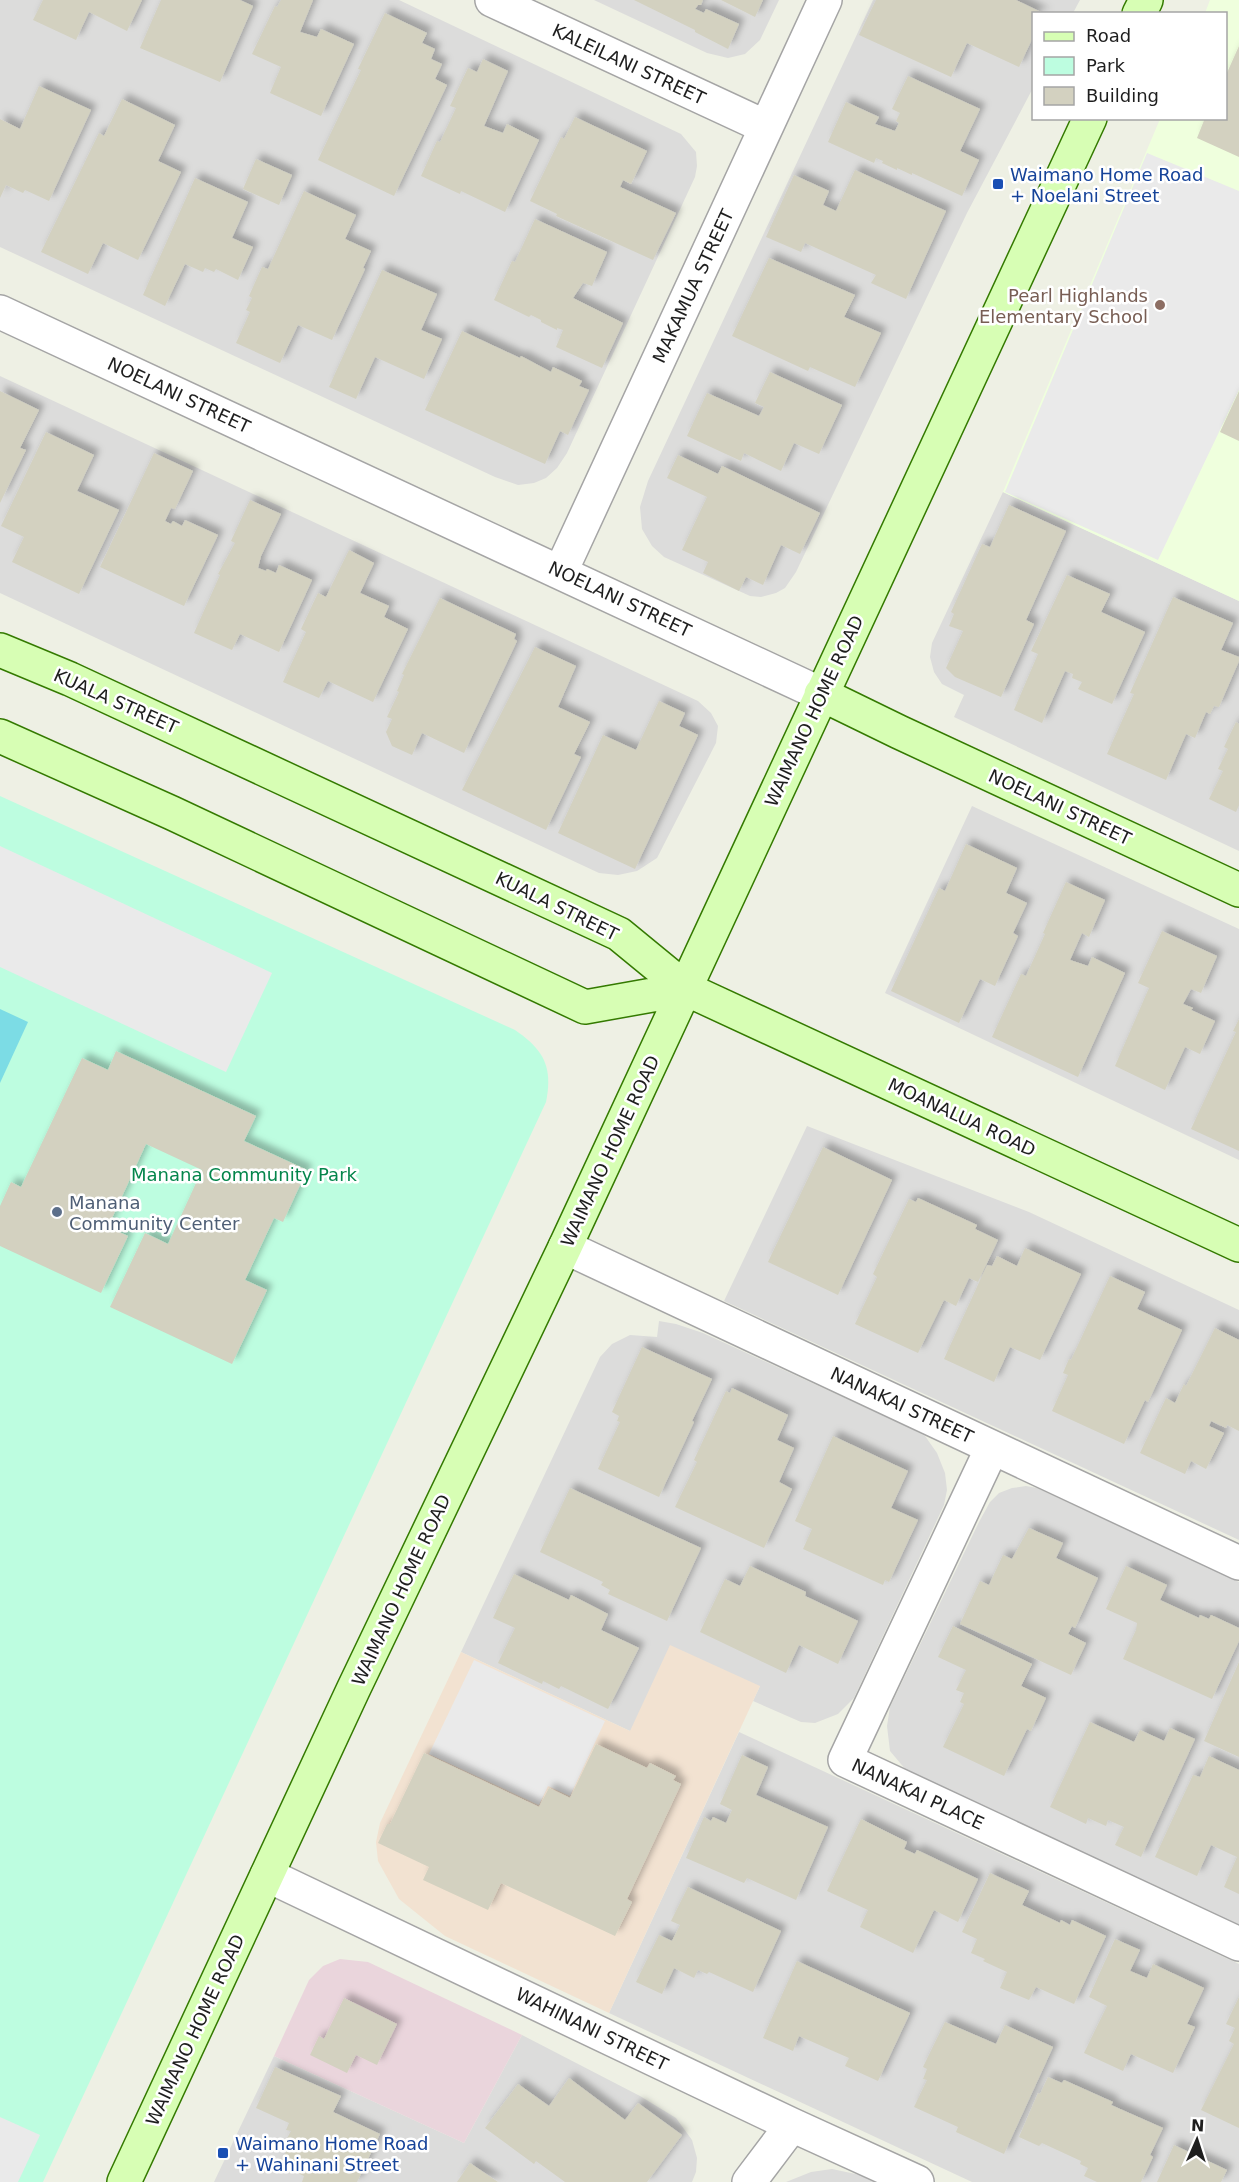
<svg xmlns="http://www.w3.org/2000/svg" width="1239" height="2182" viewBox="0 0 1239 2182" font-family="'DejaVu Sans',sans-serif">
<defs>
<filter id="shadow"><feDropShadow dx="5.5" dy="-5.5" stdDeviation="3" flood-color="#0004"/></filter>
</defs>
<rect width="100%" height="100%" fill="#eef0e4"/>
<path fill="#dcdcdb" d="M0,0H399L681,134L696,152L697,166L695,177L567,453L557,468L546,478L534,483L518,485L495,477L0,247Z
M594,0H779L760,40L745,54L728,58L707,53Z
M873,0H1080L1073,13L1034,14L1033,88L967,213L796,572L785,588L776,593L761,597L750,596L664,557L652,546L642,529L640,507L648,481Z
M0,376L698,701L711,713L718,726L716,743L657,858L637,871L618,875L599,873L0,593Z
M1003,492L1239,601V851L954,717L964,695L942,684L934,672L930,657L932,643Z
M972,806L1239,929V1160L885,993Z
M807,1126L1029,1212L1239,1310V1540L724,1301Z
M659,1321L676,1324L703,1333L906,1426L925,1436L937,1453L945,1473L947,1490L944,1505L854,1698L838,1714L815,1723L801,1722L753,1701L760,1686L630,1731L461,1652L600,1357L612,1344L630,1335L657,1337Z
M1026,1486L1037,1488L1239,1582V1927L933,1785L906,1770L890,1751L887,1726L890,1707L979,1522L990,1502L999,1493L1012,1488Z
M739,1732L1239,1964V2182H972L609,2013Z
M522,2035L640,2096L676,2118L692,2140L697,2158L696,2172L692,2182H214L274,2056L464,2143Z
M832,2169L865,2176L880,2182H786L811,2172Z"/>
<path fill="#f2e2d1" d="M670,1645L760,1686L609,2013L445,1936L399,1899L378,1861L376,1842L380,1823L461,1652L630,1731Z"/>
<path fill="#ead5dc" d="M340,1959L368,1962L522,2035L464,2143L274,2056L309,1980L323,1966Z"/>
<path fill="#efffdd" d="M1210,0H1239V601L1003,492L1160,119L1226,118V14L1205,13Z"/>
<path fill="#bdfde0" d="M0,796L515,1030C544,1050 553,1067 546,1102L43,2182H0Z"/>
<path fill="#7cdce5" d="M0,1009L28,1022L0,1083Z"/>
<path fill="#eaeaea" d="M1147,153L1239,191V390L1158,560L1005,492Z
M0,846L272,973L226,1072L0,967Z
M474,1660L605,1721L570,1796L548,1786L539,1805L429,1754Z
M0,2117L40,2135L18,2182H0Z"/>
<path fill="#d3d1c0" filter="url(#shadow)" d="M43,0H142L127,31L89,12L76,40L33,20Z
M161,0H240L253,6L220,82L140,48Z
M281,0H313L300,32L317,37L321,29L354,44L321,116L270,93L281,67L252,54L275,6L277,7Z
M634,0H703L701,5H698L695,9L704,13L706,9L739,24L728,49L695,32V30Z
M721,0H763L755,17Z
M876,0H1016L1045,14H1034V35L1019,67L967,43L951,77L859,35Z
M385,13L427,33L422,43L435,49L431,59L442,64L435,79L447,85L394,196L318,160L361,70L358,69Z
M1239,46V157L1197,138L1205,118H1226V75Z
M483,59L508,71L484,126L503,133L507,124L539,140L505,212L461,191L460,194L421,176L437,141L440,142L456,108L450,106L468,68L477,72Z
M908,76L980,109L960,151L979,160L962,196L912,173V175L897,168V170L882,163L883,161L876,158L874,163L828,142L846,102L879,117L875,124L895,131L899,123L896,121L900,113L892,109Z
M39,86L91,110L49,201L25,190L23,193L6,185L0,198V119L20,129Z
M122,99L175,125L158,161L181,172L138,260L103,243L88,274L41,252L99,133L104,136Z
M575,117L647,151L631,184L623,180L620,187L676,213L653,260L556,216L557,214L530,201L561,137L564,139Z
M256,159L292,175L279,205L243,189Z
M855,170L946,211L906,299L871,283L876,275L805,243L801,252L766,237L794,175L829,191L823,205L836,211Z
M195,178L248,202L232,238L253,247L238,280L216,269L214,272L205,268L203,272L185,264L165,306L143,295Z
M304,191L356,215L345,239L371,251L363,268L365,269L332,340L298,325L280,363L236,343L250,312L246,310L252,298L249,296L262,267L268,269Z
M535,219L607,252L592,286L583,283L573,298L623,323L602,368L556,347L563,330L557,328V330L541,322V320L531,315L529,317L494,300L512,261L515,262Z
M769,258L855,295L844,317L881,333L855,387L810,367L808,371L732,336Z
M382,270L437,294L421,330L442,339L424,379L375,357L356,399L329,387Z
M462,331L520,358L521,356L551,372L553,367L582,381L579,386L589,390L568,435L560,431L545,464L425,410Z
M770,372L842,405L819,454L794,443L781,471L744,453L741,461L687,436L707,393L759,416L764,407L755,403Z
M0,391L39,410L20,448L26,450L0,503Z
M1239,391V441L1220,432Z
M46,432L94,455L77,491L119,510L79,594L12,562L24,537L1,526Z
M154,453L193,471L175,509L171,508L165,521L171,524L173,521L182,526L185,520L218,535L184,606L100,567Z
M678,455L718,474L722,466L820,513L800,554L781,545L763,585L746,577L739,591L703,573L708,562L682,550L707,497L667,478Z
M250,500L281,514L261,556L258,568L266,571L267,569L276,573L279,565L312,580L279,652L240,634L232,650L194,633L220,575L218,574L235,543L231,541Z
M1009,505L1066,531L1026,620L1034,624L1001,697L955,677L946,668L963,631L949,626L954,614L951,612L982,544L990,547Z
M349,550L374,563L360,593L389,606L384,617L408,629L373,702L328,681L319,698L283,682L306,632L301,629L318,593L326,597Z
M1067,575L1110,594L1101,612L1145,632L1112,704L1078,689L1082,682L1072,678L1073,674L1065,671L1042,723L1014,710L1038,654L1031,651Z
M1173,597L1233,623L1221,650L1239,657V661L1219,707L1214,706L1210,714L1206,712L1195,738L1186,734L1166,780L1107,754L1134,694L1130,693Z
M440,598L516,634L514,639L517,641L464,753L422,733L412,755L392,746L386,732L392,719L387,717L399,692L397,691L404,675L402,674Z
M535,647L576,666L558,707L590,722L574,754L581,757L546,830L462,790Z
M659,701L685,713L679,726L698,735L635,869L558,833L603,735L636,750Z
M1236,722L1239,724V805L1236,812L1209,799L1223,771L1218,769L1228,749L1224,747Z
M966,844L1017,868L1006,893L1027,903L1013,933L1018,936L995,986L980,979L959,1023L891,991L939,888L945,891Z
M1066,882L1105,900L1089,937L1082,933L1070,960L1088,966L1092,957L1125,973L1078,1077L992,1037L1021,974L1026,976L1045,934L1043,933Z
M1162,931L1217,956L1201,993L1191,989L1183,1004L1193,1008L1191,1010L1215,1021L1200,1054L1185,1047L1165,1090L1115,1066L1149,988L1138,983Z
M1239,1019V1151L1191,1129L1236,1032L1233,1031Z
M116,1051L256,1116L244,1141L307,1170L283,1222L274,1218L245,1280L267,1290L232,1364L110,1307L145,1233L168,1244L202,1170L146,1144L108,1227L128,1236L101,1293L0,1246V1206L11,1182L21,1187L82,1058L108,1070Z
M823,1147L892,1180L838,1295L768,1262Z
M918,1198L977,1225L975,1229L998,1240L978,1282L969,1278L956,1306L944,1300L918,1353L855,1324L877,1277L873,1274L909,1199L916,1202Z
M1025,1248L1081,1274L1040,1360L1010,1347L994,1382L944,1359L987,1265L992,1266L997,1256L1017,1266Z
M1110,1276L1145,1292L1137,1309L1182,1330L1148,1402L1145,1400L1124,1444L1052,1411L1068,1375L1063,1373L1069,1359L1071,1360Z
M1215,1328L1239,1340V1431L1227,1425L1226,1428L1211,1421L1209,1426L1224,1433L1206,1469L1191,1461L1185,1474L1140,1453L1166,1398L1175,1403L1184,1384L1186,1386Z
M642,1347L712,1379L692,1421L694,1422L659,1497L598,1469L620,1422L617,1421L619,1416L612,1412Z
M732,1388L788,1415L777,1440L794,1448L779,1482L792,1489L764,1548L675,1507L697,1462L694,1460L726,1391L730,1393Z
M833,1436L908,1471L891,1508L918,1520L889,1582L885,1580L883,1585L803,1549L812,1529L795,1521Z
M570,1488L701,1548L667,1621L608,1594L610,1590L601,1585L603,1582L540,1552Z
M1029,1528L1063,1543L1056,1558L1098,1578L1075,1628L1072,1626L1068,1634L1086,1643L1071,1675L960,1624L980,1581L989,1585L1003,1555L1012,1559Z
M750,1566L806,1592L805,1596L858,1621L838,1664L799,1645L786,1673L700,1632L725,1579L740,1586Z
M1126,1566L1167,1585L1160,1600L1199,1618L1200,1615L1209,1619L1211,1615L1239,1628V1641L1212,1699L1123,1659L1136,1630L1137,1623L1106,1609Z
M514,1574L569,1600L571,1595L608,1614L601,1630L639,1648L608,1709L561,1686L559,1689L543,1681L542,1684L498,1663L515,1628L493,1618Z
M953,1626L1032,1664L1021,1686L1046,1698L1031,1731L1027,1729L1004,1776L943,1747L964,1704L960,1702L964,1693L956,1690L966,1670L938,1657Z
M1239,1662V1757L1204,1741Z
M1090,1722L1134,1742L1140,1730L1164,1741L1170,1728L1195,1739L1141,1857L1115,1845L1124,1827L1108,1820L1106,1826L1088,1818L1086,1824L1050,1807Z
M596,1744L647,1768L650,1763L676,1776L673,1780L681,1784L627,1899L632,1902L615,1936L501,1883L488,1910L423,1880L429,1867L378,1843L387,1824H390L424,1753L539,1807L549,1788L570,1798Z
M742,1755L768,1767L756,1795L828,1827L796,1900L747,1878L744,1883L686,1858L704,1817L711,1821L713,1817L726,1823L732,1810L720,1804Z
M1209,1756L1239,1770V1894L1224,1887L1237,1857L1211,1845L1197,1876L1155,1857L1193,1775L1200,1777Z
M861,1819L907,1842L904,1849L915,1854L917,1850L978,1879L958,1922L934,1910L913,1953L860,1927L868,1910L827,1891Z
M990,1873L1029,1891L1022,1905L1060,1923L1061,1920L1070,1925L1072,1920L1106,1936L1074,2004L1036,1987L1029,2000L1000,1988L1007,1972L983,1961L985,1959L971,1953L977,1939L962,1932Z
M688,1887L781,1931L753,1992L709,1972L707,1974L698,1970L694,1978L674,1968L662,1994L636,1982L659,1935L672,1941L680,1925L671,1921Z
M1115,1939L1140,1950L1130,1971L1147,1978L1153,1964L1204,1988L1187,2024L1195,2027L1173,2073L1131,2054L1123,2071L1084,2053L1107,2006L1089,1997Z
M797,1961L910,2013L878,2081L845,2066L849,2058L799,2036L793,2051L763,2038Z
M1239,1997V2128L1201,2110L1234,2044L1229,2041L1235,2028L1226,2024Z
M344,1998L397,2024L377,2065L356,2055L347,2073L310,2055L319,2036L324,2039Z
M945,2022L996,2044L1005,2025L1053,2047L1004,2154L956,2132L958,2127L914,2107L927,2080L923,2079L927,2069L923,2067Z
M275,2067L341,2096L333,2112L380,2134L357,2182H302L304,2176L280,2165L290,2143L286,2140L291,2131L286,2130L289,2123L256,2108Z
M1048,2077L1062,2083L1064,2080L1113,2102L1111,2105L1163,2128L1150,2155L1153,2157L1141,2182H1097L1084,2176L1088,2168L1080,2164L1081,2161L1042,2143L1039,2146L1019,2137L1038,2093L1040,2094Z
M569,2078L625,2120L638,2103L682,2135L647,2182H565L536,2161L534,2164L485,2128L518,2084L549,2106Z
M1174,2145L1227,2170L1221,2182H1157Z
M470,2163L498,2182H457Z"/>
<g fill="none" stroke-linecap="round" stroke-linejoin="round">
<g stroke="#a5a5a5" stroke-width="36">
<path id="street" d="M492,0L766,127
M0,312L821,694
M561,571L825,0
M565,1247L1239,1563
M992,1448L845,1760L1239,1944
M267,1875L792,2125L917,2182
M749,2182L792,2125"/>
</g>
<g stroke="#347a00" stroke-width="36">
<path id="secondary" d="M1139,14L1146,0
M0,650L70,679L619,934L686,989L1239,1245
M821,694L899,732L1239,890
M0,736L172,813L585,1007L686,989
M124,2182L353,1690L565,1247L1090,118"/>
</g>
<use href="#street" stroke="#fff" stroke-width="33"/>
<use href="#secondary" stroke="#d7feb4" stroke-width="33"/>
</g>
<g fill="#1a4fb4" stroke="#fff" stroke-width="2">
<rect x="992" y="178" width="12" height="12" rx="3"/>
<rect x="217" y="2147" width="12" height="12" rx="3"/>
</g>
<circle fill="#8d6e63" stroke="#fff" stroke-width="2" cx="1160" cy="305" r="6"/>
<circle fill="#5c6f8a" stroke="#fff" stroke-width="2" cx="57" cy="1212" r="6"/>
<g text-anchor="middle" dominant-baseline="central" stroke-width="5" stroke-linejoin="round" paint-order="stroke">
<g font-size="18" fill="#1e1e1e" stroke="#fff">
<text transform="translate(629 64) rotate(25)">KALEILANI STREET</text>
<text transform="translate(693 286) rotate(-65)">MAKAMUA STREET</text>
<text transform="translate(179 395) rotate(25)">NOELANI STREET</text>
<text transform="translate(620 599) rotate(25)">NOELANI STREET</text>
<text transform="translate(116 701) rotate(24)">KUALA STREET</text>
<text transform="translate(814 711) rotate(-65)">WAIMANO HOME ROAD</text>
<text transform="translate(1060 807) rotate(25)">NOELANI STREET</text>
<text transform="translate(557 906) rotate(26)">KUALA STREET</text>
<text transform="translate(962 1117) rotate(25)">MOANALUA ROAD</text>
<text transform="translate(610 1151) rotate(-65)">WAIMANO HOME ROAD</text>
<text transform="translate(902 1405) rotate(25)">NANAKAI STREET</text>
<text transform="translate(401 1590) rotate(-65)">WAIMANO HOME ROAD</text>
<text transform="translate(918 1794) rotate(25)">NANAKAI PLACE</text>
<text transform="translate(592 2029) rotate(26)">WAHINANI STREET</text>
<text transform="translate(195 2030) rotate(-65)">WAIMANO HOME ROAD</text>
</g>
<g font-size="18" fill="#164399" stroke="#fff" text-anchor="start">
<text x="1010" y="174">Waimano Home Road<tspan x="1010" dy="21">+ Noelani Street</tspan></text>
<text x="235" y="2143">Waimano Home Road<tspan x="235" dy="21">+ Wahinani Street</tspan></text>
</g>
<g font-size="18" fill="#785e54" stroke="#fff" text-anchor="end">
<text x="1148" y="295">Pearl Highlands<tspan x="1148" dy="21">Elementary School</tspan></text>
</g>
<g font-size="18" fill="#04854b" stroke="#fff">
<text x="244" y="1174">Manana Community Park</text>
</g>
<g font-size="18" fill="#4e5e75" stroke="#fff" text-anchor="start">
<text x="69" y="1202">Manana<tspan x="69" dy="21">Community Center</tspan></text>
</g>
</g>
<rect x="1032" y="12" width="195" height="108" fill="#ffffff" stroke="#a5a5a5" stroke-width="1.5"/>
<rect x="1044" y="32" width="30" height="9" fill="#d7feb4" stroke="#a5a5a5" stroke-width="1.5"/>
<text x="1086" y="42" font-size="18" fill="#1e1e1e">Road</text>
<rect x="1044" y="57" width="30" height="18" fill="#bdfde0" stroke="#a5a5a5" stroke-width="1.5"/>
<text x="1086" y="72" font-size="18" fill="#1e1e1e">Park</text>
<rect x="1044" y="87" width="30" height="18" fill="#d3d1c0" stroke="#a5a5a5" stroke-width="1.5"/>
<text x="1086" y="102" font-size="18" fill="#1e1e1e">Building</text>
<g transform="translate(1197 2140) rotate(3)" stroke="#ffffff" stroke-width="4.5" paint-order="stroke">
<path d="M0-4.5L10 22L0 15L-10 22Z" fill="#1e1e1e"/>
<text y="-9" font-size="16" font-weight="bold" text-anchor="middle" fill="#1e1e1e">N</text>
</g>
</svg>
